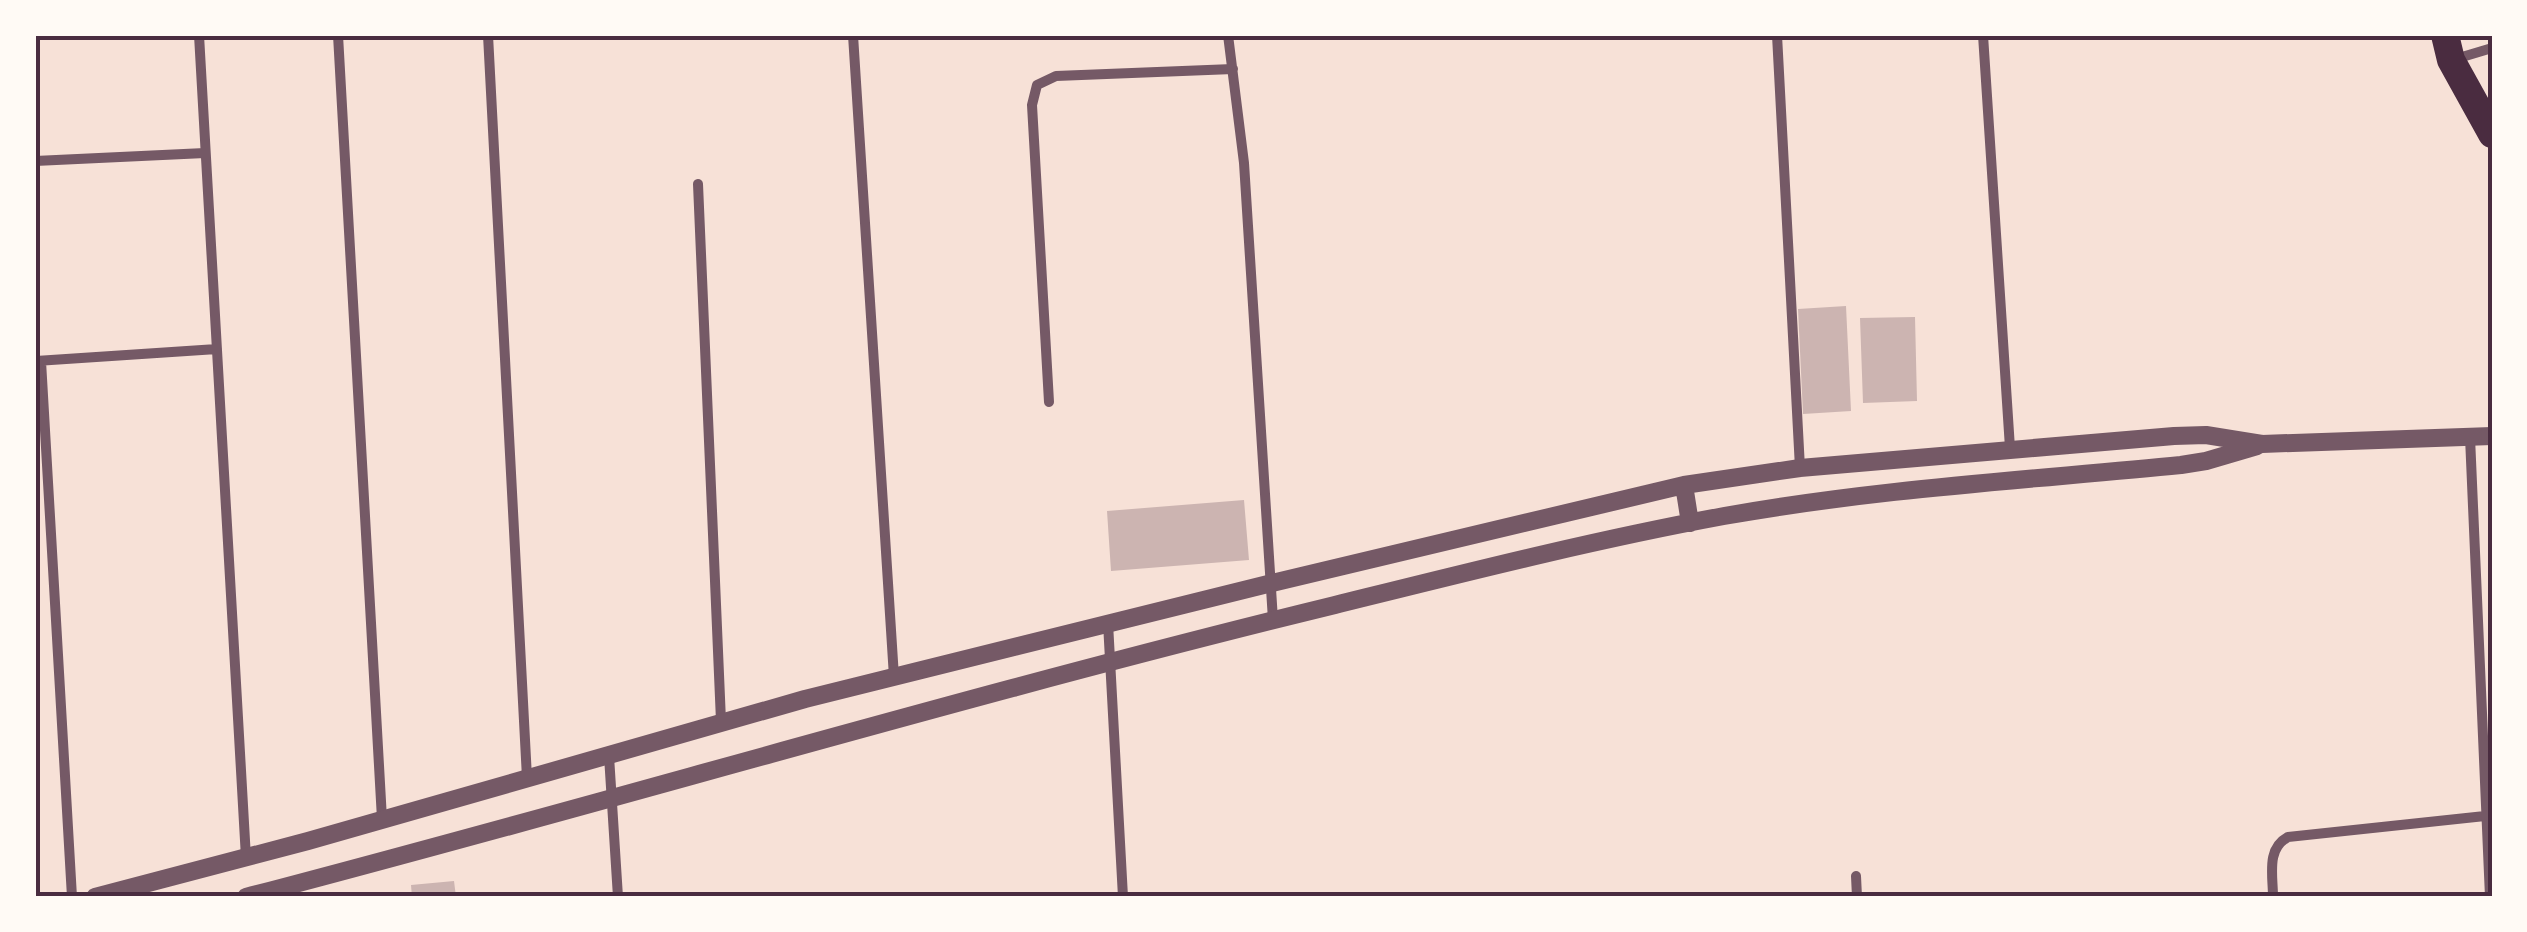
<svg xmlns="http://www.w3.org/2000/svg" width="2527" height="932" viewBox="0 0 2527 932" font-family="'Exo 2',sans-serif">
<rect width="100%" height="100%" fill="#f7e1d7"/>
<path fill="#ccb4b1" d="M1846,306L1851,411L1803,414L1798,309Z
M1915,317L1917,401L1863,403L1860,318Z
M1244,500L1249,560L1111,571L1107,511Z
M454,881L456,897H412L411,885Z"/>
<g fill="none" stroke-linecap="round" stroke-linejoin="round">
<path stroke="#755966" stroke-width="10" d="M199,35L246,858
M338,35L382,819
M488,35L527,778
M853,35L894,677
M1228,35L1244,163L1273,620
M1777,35L1800,468
M1983,35L2010,448
M2452,60L2492,48
M35,161L205,153
M698,184L721,721
M36,361L217,349
M41,361L72,897
M1049,402L1032,105L1037,85L1056,76L1233,69
M2470,437L2490,897
M1108,623L1123,897
M609,756L618,897
M1856,876L1857,897
M2273,897C2273,875 2266,849 2288,837L2485,816"/>
<path stroke="#755966" stroke-width="18" d="M1684,485L1690,523
M95,897L308,841L805,699L1272,583L1684,485L1800,468L2174,436L2206,435L2262,444L2492,436
M246,897C610,802 970,694 1335,605C1464,573 1594,540 1724,516C1875,489 2028,480 2181,465L2206,461L2257,446"/>
<path stroke="#4a2c40" stroke-width="28" d="M2445,35L2451,60L2492,134"/>
</g>
<rect width="2527" height="932" fill="none" stroke="#fffaf5" stroke-width="75"/>
<rect x="38" y="38" width="2452" height="856" fill="none" stroke="#4a2c40" stroke-width="4"/>
</svg>
